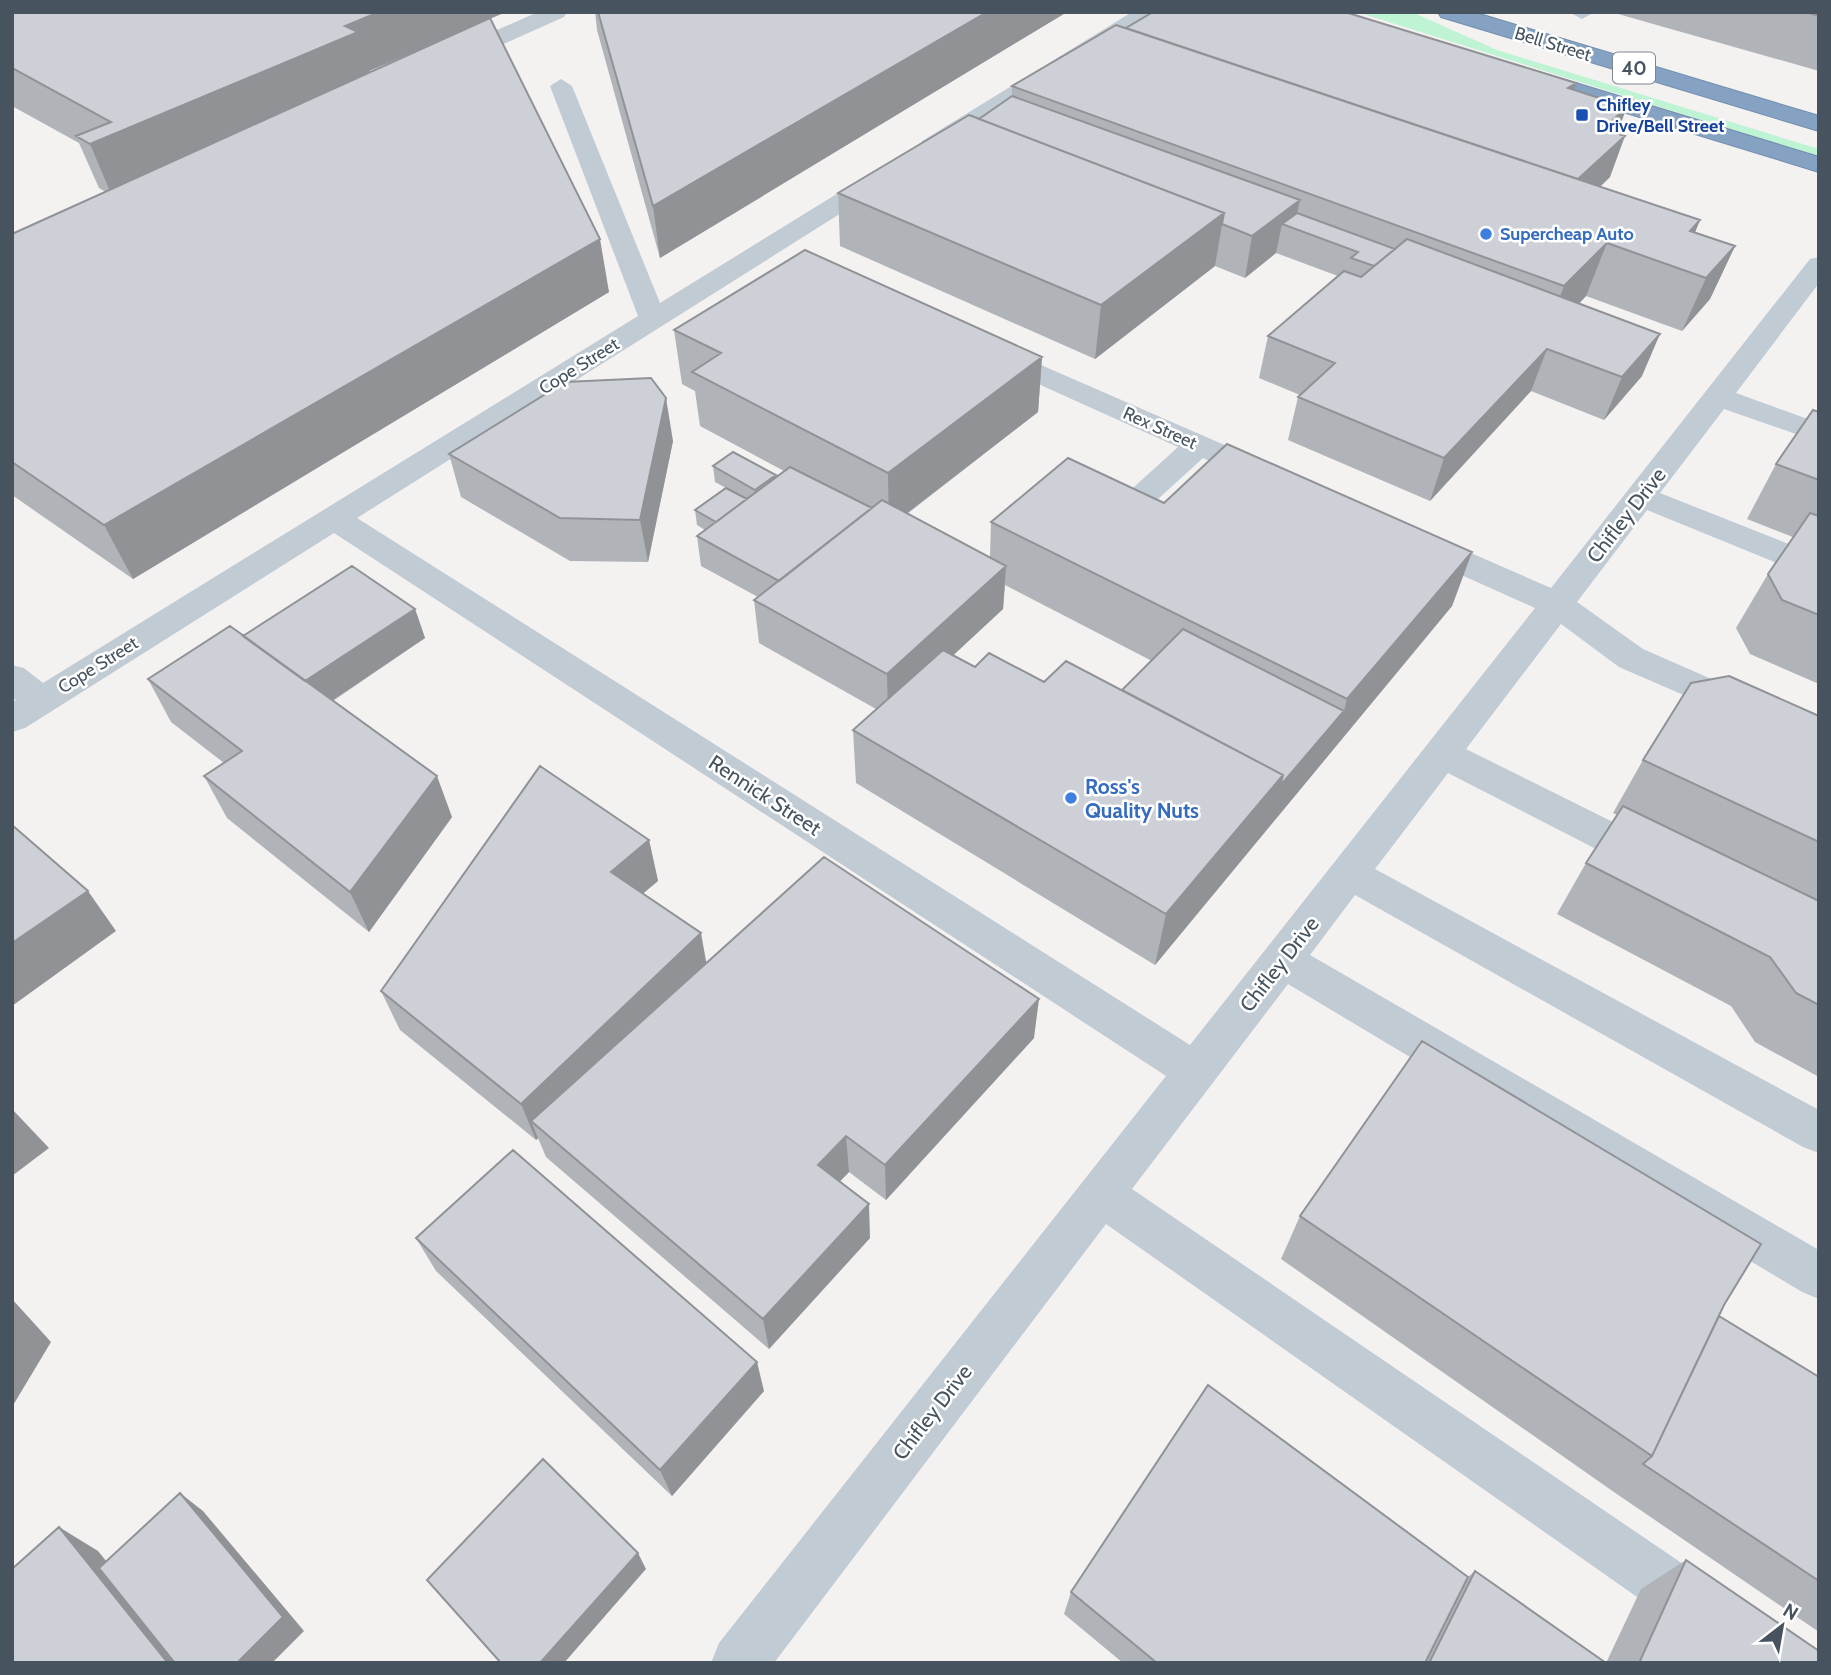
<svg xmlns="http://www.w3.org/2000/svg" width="1831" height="1675" viewBox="0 0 1831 1675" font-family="Cabin,sans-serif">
<rect width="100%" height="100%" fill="#f4f1f1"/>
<path fill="#bef3d3" d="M1357,12L1414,13L1497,50L1819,149V157Z"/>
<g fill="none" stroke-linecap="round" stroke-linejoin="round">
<g stroke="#718daf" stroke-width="2">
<path id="highway" d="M1438,12H1473L1819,116V131L1441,17Z
M1523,67L1819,157V172L1515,79L1512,74L1515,69Z"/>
</g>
<path fill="#c1cbd4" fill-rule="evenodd" d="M538,12H567L564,17L461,63H445L442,58L445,53Z
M1132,12H1158L940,151H922L919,146L922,141Z
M1569,12H1592L1593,13L1582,19Z
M561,79L572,86L660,303L874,171H892L895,176L892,181L357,518L1190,1045L1535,608L1410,552L1405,544L1410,536L1421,533L1432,536L1551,588L1810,259L1819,257V283L1736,393L1819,423V442L1724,409L1660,493L1819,556V580L1647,510L1577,602L1643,649L1819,726V754L1619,667L1561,624L1466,749L1663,847L1668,858L1663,869L1649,873L1635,869L1448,773L1375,869L1819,1110V1153L1803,1147L1355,895L1310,955L1819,1250V1299L1802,1292L1288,984L1132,1189L1799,1643L1807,1663H1731L1106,1224L774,1663H711L719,1643L1166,1076L334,533L25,728L12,732V702L16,700L12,697V665L24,668L43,683L638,316L550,86Z
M993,344L1275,467L1279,474L1275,481L1264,484L1253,481L1203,458L1123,531L1112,534L1101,531L1096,524L1101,517L1178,447L983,359L979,353L983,347Z"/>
<use href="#highway" fill="#86a2c3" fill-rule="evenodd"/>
</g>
<path fill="#b0b3b8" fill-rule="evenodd" d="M12,12L490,19L609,292L133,579L12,495V234L106,192L99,188L79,143L12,106ZM424,48L370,72L369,71Z
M595,12H1067L660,258L597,30Z
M1611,12H1819V71Z
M1012,86L1574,90L1617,133L1610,177L1600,187L1700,220L1695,232L1735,246L1710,299L1682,331L1586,296L1579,304L1642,376L1604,420L1531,391L1430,501L1288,440L1298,397L1300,395L1259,378L1268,336L1338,276L1276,253L1245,278L1215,266L1095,359L840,246L838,193L979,119L1012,96Z
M674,330L1042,357L1038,412L907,514L990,557L991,522L1164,503L1472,552L1452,606L1155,965L856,783L853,730L876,709L759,643L754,600L758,597L701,566L697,536L705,530L697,525L695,510L726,488L715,482L713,466L776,475V477L784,471L700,426L695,391L682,384ZM1005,585L1152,661L1122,690L1044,682L975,667L953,655L1003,609Z
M1819,412V684L1750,654L1736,628L1768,574L1793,537L1747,519L1776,464Z
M673,441L648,562L570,561L461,497L449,454Z
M415,609L425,638L333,701L452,817L369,932L227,818L204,776L224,763L171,722L148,679L243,636Z
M1819,716V1077L1755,1042L1731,1006L1557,914L1586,863L1617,815L1613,813L1643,760Z
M649,840L658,881L643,893L706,963L1034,1038L886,1200L849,1172L840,1181L870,1238L769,1349L546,1157L538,1138L536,1140L400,1030L381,991Z
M1300,1216L1724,1305L1719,1316L1819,1377V1632L1611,1490L1281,1259Z
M416,1238L764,1391L672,1496L436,1271Z
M1686,1560L1819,1663H1606L1641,1589Z
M1475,1571L1606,1663H1123L1064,1614L1071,1592L1468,1577Z"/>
<path fill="#909296" d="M379,12H506L369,71L372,81L112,196L90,144L345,26Z
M987,12H1067L660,258L653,206Z
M1576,83L1563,123L1568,88Z
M1627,107L1612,147L1603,129Z
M1625,136L1610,177L1554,230L1568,189Z
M1300,200L1294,228L1282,224L1276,253L1245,278L1252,236Z
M1224,213L1215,266L1095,359L1101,305Z
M1700,220L1680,269L1690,231Z
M600,239L609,292L133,579L104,525Z
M1607,243L1586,296L1544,339L1564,286Z
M1735,246L1710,299L1682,331L1706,278Z
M1660,334L1642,376L1604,420L1622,377Z
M1547,349L1531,391L1430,501L1444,458Z
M1042,357L1038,412L889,527L888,473Z
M666,398L673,441L648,562L640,520Z
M1472,552L1452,606L1155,965L1166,914L1283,775L1344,711L1347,699Z
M1006,566L1003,609L888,716L887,674Z
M415,609L425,638L312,714L299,685Z
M437,776L452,817L369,932L350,892Z
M649,840L658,881L621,912L611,872Z
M88,891L116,931L12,1006V943Z
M701,933L708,972L531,1121L538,1138L536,1140L521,1104Z
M1039,999L1034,1038L886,1200L885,1165Z
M12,1109L49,1148L12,1176Z
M846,1136L849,1172L822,1200L818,1165Z
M869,1204L870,1238L769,1349L763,1319Z
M12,1299L51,1342L12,1407Z
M757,1362L764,1391L672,1496L660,1470Z
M180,1493L203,1511L304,1631L272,1663H237Z
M59,1527L98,1551L189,1663H168Z
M638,1553L646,1569L564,1663H540Z"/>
<path fill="#cdd0d6" stroke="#909296" stroke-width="2" d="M12,12H379L345,26L358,32L90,144L76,136L111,122L12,68Z
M598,12H987L653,206Z
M1153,12H1345L1576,83L1568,88L1627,107L1603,129L1625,136L1578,179L1126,28Z
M1806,12H1819V16Z
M490,18L600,239L104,525L12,462V234Z
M1116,25L1700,220L1690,231L1735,246L1706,278L1607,243L1564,286L1012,86Z
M1012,96L1300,200L1252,236L1222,224L1224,213L979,119Z
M969,115L1224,213L1101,305L838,193Z
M1297,213L1395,249L1374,266L1351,258L1358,252L1282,224Z
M1407,239L1660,334L1622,377L1547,349L1444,458L1298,397L1335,363L1268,336L1344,271L1361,277Z
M805,250L1042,357L888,473L692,372L721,353L674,330Z
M651,378L666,398L640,520L560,518L449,454L565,382Z
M1813,410L1819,412V480L1776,464Z
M1227,444L1472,552L1347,699L991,522L1068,458L1164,503Z
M733,452L776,475L755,490L713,466Z
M790,467L872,508L779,581L697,536Z
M726,488L747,499L716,522L695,510Z
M882,500L1006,566L887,674L754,600Z
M1810,513L1819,516V615L1782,600L1768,574Z
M352,566L415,609L305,681L243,636Z
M230,626L437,776L350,892L204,776L242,751L148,679Z
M1183,629L1344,711L1280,786L1283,775L1122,690Z
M943,650L975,667L989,653L1044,682L1066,661L1283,775L1166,914L853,730Z
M1729,676L1819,716V842L1643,760L1691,683Z
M540,766L649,840L611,872L701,933L521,1104L381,991Z
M1623,806L1819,901V1005L1796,993L1770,957L1586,863Z
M12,825L88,891L12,943Z
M824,857L1039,999L885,1165L846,1136L818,1165L869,1204L763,1319L531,1121Z
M1422,1041L1761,1244L1724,1305L1652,1456L1300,1216Z
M513,1150L757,1362L660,1470L416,1238Z
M1719,1316L1819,1377V1581L1643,1464L1652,1456Z
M1208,1385L1468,1577L1425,1663H1157L1071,1592Z
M543,1459L638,1553L540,1663H501L427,1580Z
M180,1493L283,1617L237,1663H175L99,1568Z
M59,1527L168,1663H12V1569Z
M1686,1560L1819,1651V1663H1639Z
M1475,1571L1606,1663H1429Z"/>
<rect fill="#1a4fb4" stroke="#fff" stroke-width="2.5" x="1575" y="108" width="14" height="14" rx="3.5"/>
<g fill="#3f7fe0" stroke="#fff" stroke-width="2.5">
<circle cx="1486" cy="234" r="7"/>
<circle cx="1071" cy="798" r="7"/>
</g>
<g text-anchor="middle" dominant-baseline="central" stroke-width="5" stroke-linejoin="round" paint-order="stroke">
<g font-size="18" fill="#475460" stroke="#fff">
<text transform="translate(1553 44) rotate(17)">Bell Street</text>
<text transform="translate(579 366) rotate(-32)">Cope Street</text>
<text transform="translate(1160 428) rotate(24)">Rex Street</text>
<text transform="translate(98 665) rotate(-32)">Cope Street</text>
</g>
<g font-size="18" font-weight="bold" fill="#164399" stroke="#fff" text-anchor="start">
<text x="1596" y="105">Chifley<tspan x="1596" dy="21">Drive/Bell Street</tspan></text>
</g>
<g font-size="18" font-weight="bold" fill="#366cbe" stroke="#fff" text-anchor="start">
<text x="1500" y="234">Supercheap Auto</text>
</g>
<rect fill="#fff" stroke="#7e8790" stroke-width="2" x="1613" y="52.5" width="42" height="31" rx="5"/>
<g font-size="19" font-weight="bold" fill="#475460">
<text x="1634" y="68">40</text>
</g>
<g font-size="21" fill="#475460" stroke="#fff">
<text transform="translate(1626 515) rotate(-52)">Chifley Drive</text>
<text transform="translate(765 795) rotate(33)">Rennick Street</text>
<text transform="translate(1279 964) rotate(-52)">Chifley Drive</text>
<text transform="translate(932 1412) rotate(-52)">Chifley Drive</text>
</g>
<g font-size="21" font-weight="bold" fill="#366cbe" stroke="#fff" text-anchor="start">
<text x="1085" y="786">Ross's<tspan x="1085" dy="24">Quality Nuts</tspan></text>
</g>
</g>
<rect width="1831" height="1675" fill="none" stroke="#475460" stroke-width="28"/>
<g transform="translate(1782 1626) rotate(31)" stroke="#ffffff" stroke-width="5" paint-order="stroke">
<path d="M0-5L12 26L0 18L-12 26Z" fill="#475460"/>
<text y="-10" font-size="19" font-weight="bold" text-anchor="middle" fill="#475460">N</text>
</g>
</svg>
